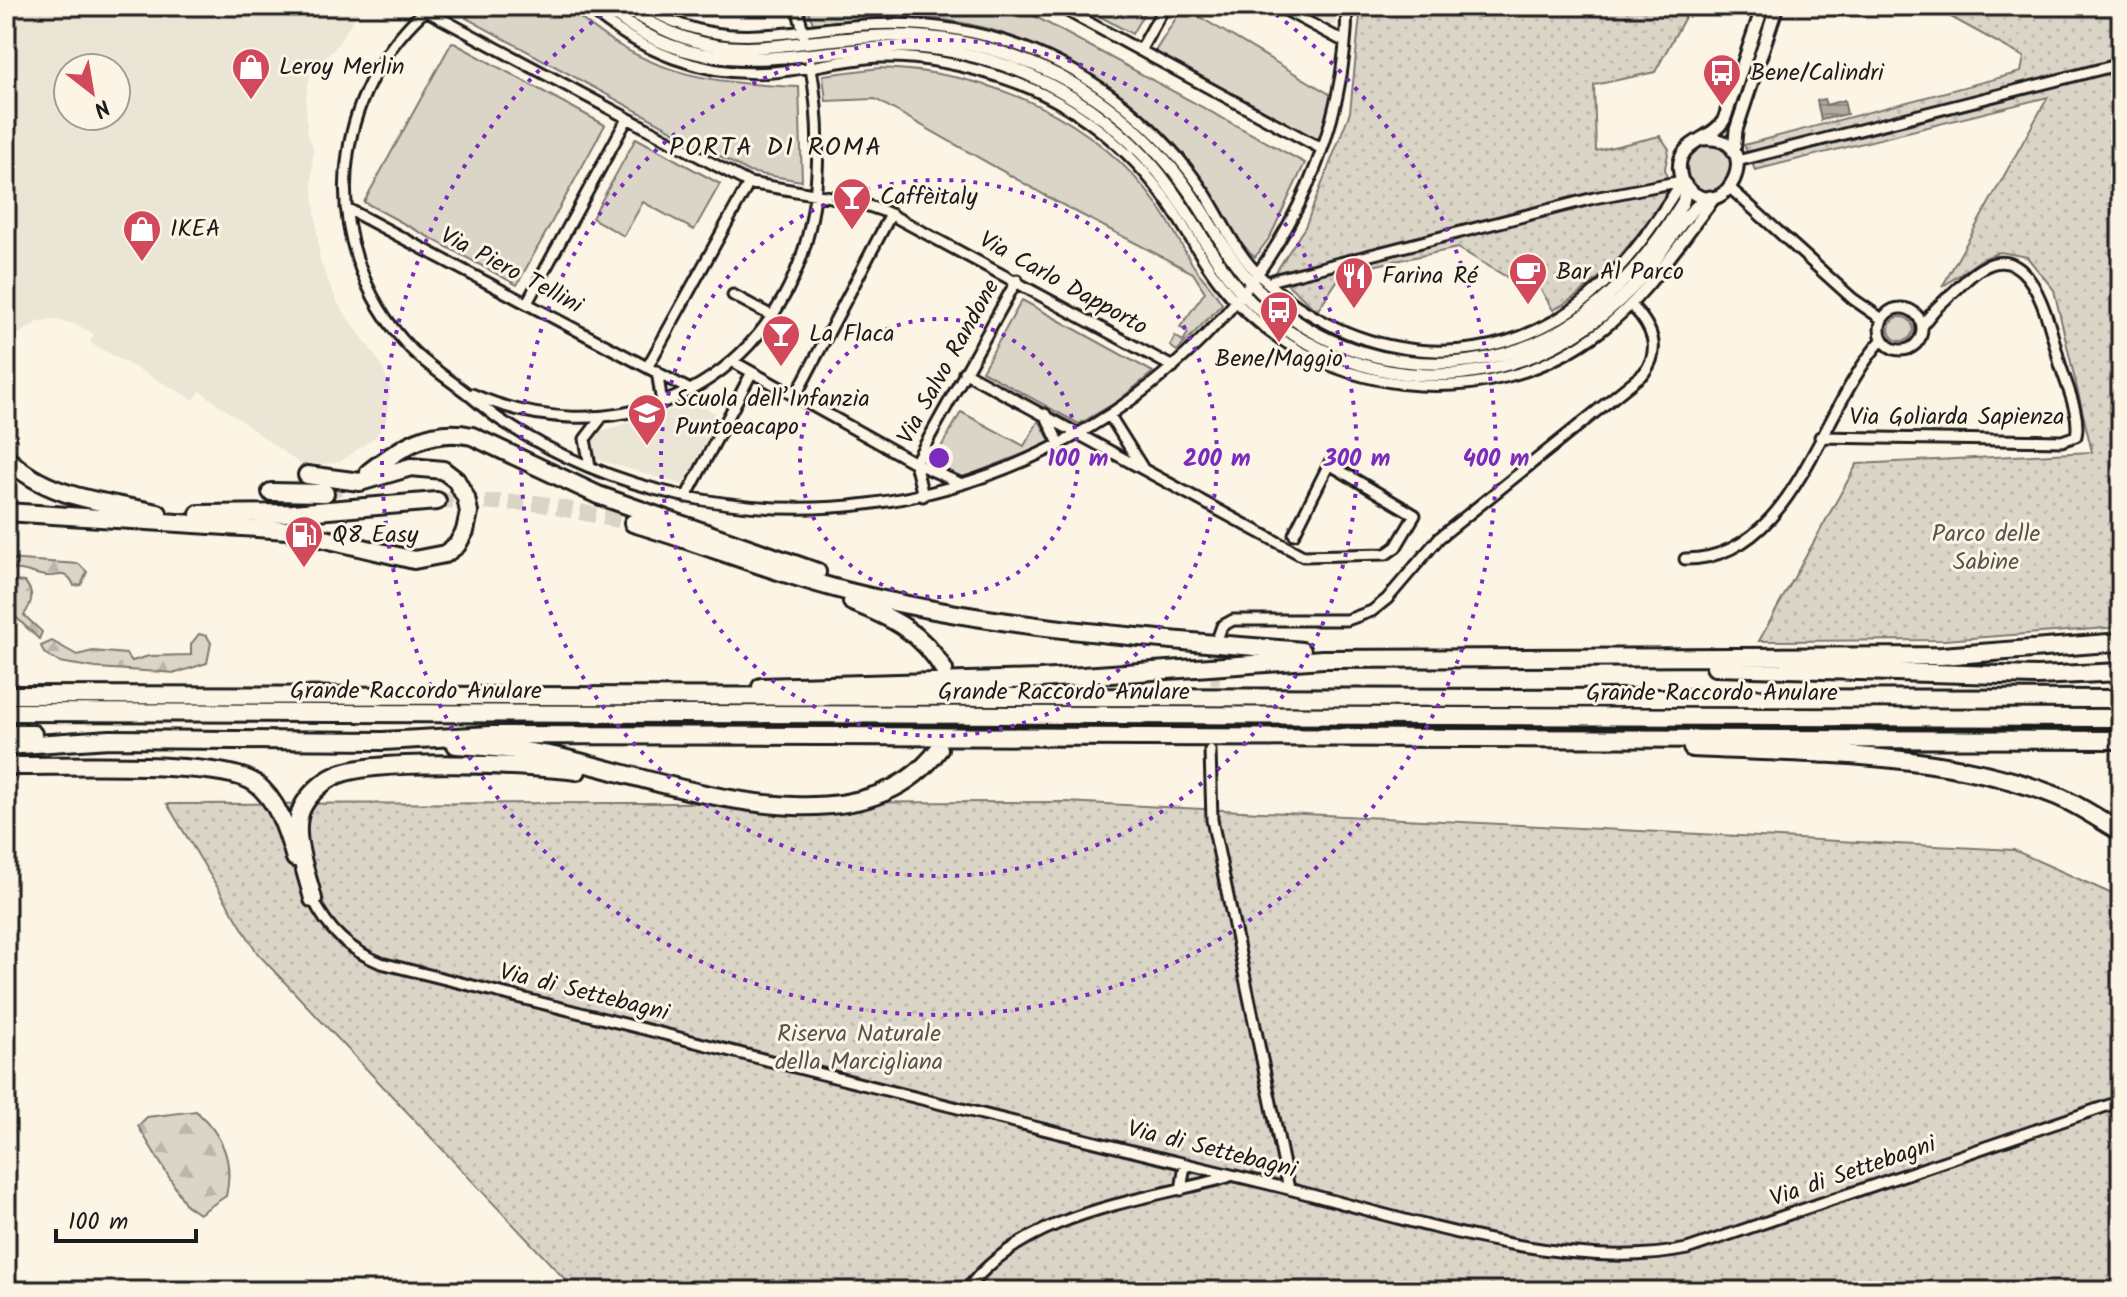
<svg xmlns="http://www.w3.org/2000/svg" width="2127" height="1297" viewBox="0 0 2127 1297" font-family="Kalam,sans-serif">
<defs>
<pattern id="forest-firs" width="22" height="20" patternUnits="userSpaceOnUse" patternTransform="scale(2)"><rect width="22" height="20" fill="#dbd5c8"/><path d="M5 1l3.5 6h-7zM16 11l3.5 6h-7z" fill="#bbb6ab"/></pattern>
<pattern id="park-dots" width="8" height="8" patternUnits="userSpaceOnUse" patternTransform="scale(2)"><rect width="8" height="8" fill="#dbd5c8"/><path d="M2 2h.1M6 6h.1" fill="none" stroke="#bbb6ab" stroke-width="1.8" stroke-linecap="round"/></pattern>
<pattern id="water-rules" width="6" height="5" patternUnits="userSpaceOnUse" patternTransform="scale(2)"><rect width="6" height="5" fill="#b0aba1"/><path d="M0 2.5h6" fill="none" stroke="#8e8a82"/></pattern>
</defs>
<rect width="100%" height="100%" fill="#fcf5e5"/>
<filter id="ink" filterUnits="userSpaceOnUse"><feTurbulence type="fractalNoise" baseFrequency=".0125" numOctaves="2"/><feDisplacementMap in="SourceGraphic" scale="16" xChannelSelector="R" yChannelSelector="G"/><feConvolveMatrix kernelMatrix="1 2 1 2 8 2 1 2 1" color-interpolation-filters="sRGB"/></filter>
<g filter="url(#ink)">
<path fill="#ebe5d6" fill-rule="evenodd" d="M6,6H362L335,48L310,75L306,96L307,132L313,147L312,182L320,261L337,302L381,364L390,389L386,421L375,437L340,462L303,466L200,391L194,400L90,343L94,334L77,325L56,320L39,321L6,342ZM68,68H116V116H68Z
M1296,6H1337L1336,24L1332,25Z
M697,402L719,416L683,485L596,459L592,452L590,442L598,432Z"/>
<path fill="#dbd5c8" stroke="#7c7872" stroke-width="2" d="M484,6H566C641,73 702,83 799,87L802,181L749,172L466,18Z
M806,6H1016L1305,163L1270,237L1255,257C1234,241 1203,178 1182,152C1116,75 1017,23 916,17C881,15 847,21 813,23Z
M1081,6H1148L1132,34Z
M1183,7L1331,95L1320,138H1309L1154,53Z
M452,42L605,125L517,285L364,202Z
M880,68C990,72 1094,116 1159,207C1172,225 1181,246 1193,265C1202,278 1214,290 1222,304L1177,351L1170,346L1175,336L1183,341L1188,333L1180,327L1205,292L1193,273L1057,202L875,99L826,101L823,75Z
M636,138L720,184L694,230L643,202L624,236L592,218Z
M1685 168a23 23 0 1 1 46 0a23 23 0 1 1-46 0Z
M1022,300L1153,372L1118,401L1079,424L982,371Z
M1889 329a12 12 0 1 1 24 0a12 12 0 1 1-24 0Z
M961,412L1024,446L1039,420L1051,443L962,478L932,463Z"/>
<path fill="url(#forest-firs)" stroke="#7c7872" stroke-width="2" d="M6,559L79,564L87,572L81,585L74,586C68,569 59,577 46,576C30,574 26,568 6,570Z
M13,581L25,582C35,594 32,603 24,615L42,632L39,639L6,608V584Z
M199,634L207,636L211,643L207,663L176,673L96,668L59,662L44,653L41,646L52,641L77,655L93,651L126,654L132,661L149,656L191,655V644Z
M196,1111C223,1135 234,1161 226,1196L199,1214L186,1205L138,1126L147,1117Z"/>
<path fill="url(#park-dots)" stroke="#7c7872" stroke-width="2" d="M1361,6H1691L1655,72L1594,85L1596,151L1660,136L1669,149L1665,168L1669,192C1637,236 1603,285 1553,310L1530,271L1512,280L1458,248L1343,272L1317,311L1275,273L1305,227L1350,112Z
M1931,6H2121V627L1944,640L1759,641L1857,464L2092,452L2054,290L2027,257L2000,252L1982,259L1942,287L2048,97L1755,170L1744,145L2021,72L2024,57Z
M1066,802L2014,850L2121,898V1291H576L258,954L167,804Z"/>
<path fill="url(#water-rules)" stroke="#75726c" stroke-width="2" d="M1824,99L1826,105L1844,100L1847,114L1821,120L1817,101Z"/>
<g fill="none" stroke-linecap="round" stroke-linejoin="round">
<path stroke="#dad4c7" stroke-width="9" stroke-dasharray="9 4.5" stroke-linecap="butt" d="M1211,739L1218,642"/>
<path stroke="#dad4c7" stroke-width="16" stroke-dasharray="16 8" stroke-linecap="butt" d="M325,493L361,478
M437,501L537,503L633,523"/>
<g stroke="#1c1c1c" stroke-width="15">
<path id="minor" d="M430,6C386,44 356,96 348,154C337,224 362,299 412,350C428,366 446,377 464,391C477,401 488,412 502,421C727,566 1019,525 1204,337C1291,249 1346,132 1347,6
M587,6C638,51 705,78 773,72C809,69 844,59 880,57C923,56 965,65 1006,79C1072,101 1130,147 1169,204C1187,230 1201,259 1221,284C1311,399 1487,419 1602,330C1650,293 1679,242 1716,197
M643,6C720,54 783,30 866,25C917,22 971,29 1019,46C1095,73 1162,129 1206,195C1223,222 1237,255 1261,277C1353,363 1488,380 1589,297C1627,265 1656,223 1682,181
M797,6L804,36
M1058,6L1322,149
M1278,6L1345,42
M425,10L749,183L854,201L886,212L1173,367
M1141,49L1165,6
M1737,161L2121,64
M1730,188L1853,299L1882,319
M346,208L690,390
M1273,280L1594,198L1682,181
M733,295L772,316
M528,301L627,119
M1880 329a21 21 0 1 1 42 0a21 21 0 1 1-42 0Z
M732,361L915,463L962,484
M648,366L749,183
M657,371L662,403
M964,372L1303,556L1386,554L1396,547L1415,515L1329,464L1294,534
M472,394C606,453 754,397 802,255C822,196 821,122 810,62
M795,397L891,214
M1045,414L1060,446
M1110,416L1142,467
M1820,437L2062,441L2076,436C2081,415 2066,384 2060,364C2047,315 2027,217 1960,286C1946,300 1932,309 1922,327
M915,463L1017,280
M915,463L923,496
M590,466L585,439L602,417
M686,497L751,374
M1685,559C1794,560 1820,408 1882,340
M1218,637L1222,626L1233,620H1347L1372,611L1387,599L1439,538L1644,373C1662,349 1652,327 1633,307
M1210,750L1212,820L1289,1189
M313,899C328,930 349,950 381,963C676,1036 969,1113 1265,1183C1390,1213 1561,1275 1687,1249L2121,1101
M1181,1190L1185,1165
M966,1291C1023,1212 1142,1201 1228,1177"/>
</g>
<g stroke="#1c1c1c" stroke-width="17">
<path id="tertiary" d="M604,6C701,88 789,50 900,47C948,46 1003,61 1046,83C1086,103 1125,133 1154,167C1183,201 1202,240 1228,276C1274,337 1359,376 1435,375C1521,374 1598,333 1651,266C1668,244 1685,210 1710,197
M623,6C716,69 765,43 865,37C917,33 971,40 1020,59C1089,84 1150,134 1191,194C1216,231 1234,270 1269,300C1354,377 1485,384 1579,319C1622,289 1656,246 1683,202C1688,187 1675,173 1681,158C1689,139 1713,138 1724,120L1763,6
M1734,153L1736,130L1777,6
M1683,182C1723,238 1772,134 1702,139"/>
</g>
<g stroke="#1c1c1c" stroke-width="22">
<path id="motorway" d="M6,457C45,498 105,502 158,513
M369,472C401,447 430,427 472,436L598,495L817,572
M271,492L325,493
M6,512L287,530L414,560L445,554L457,545L465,531L469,512L466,498L456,480L443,470L411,467L360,482L307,475
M199,514L293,513L437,501
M633,523C711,546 787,578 866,596C1008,629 1157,639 1302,651
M852,602C891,617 922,632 944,670
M1715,667L2037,676L2121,672
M761,687L1040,679L1323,659L1942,656L2121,642
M6,695L2121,699
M6,712L2121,718
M6,734H33
M456,745C491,747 525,750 559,757C666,781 859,859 939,749
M6,746L110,739L383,741L491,735L2121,740
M1692,748C1813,754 1943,751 2057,796C2079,805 2100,820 2121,832
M6,766C55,767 223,759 255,783C278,800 287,831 295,858
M313,899C307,873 290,834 302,808C309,794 323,781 337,775C376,758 530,765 577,771"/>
</g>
<use href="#minor" stroke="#fcf5e5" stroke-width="9"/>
<use href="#tertiary" stroke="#fcf5e5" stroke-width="11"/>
<use href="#motorway" stroke="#fcf5e5" stroke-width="16"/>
</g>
</g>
<g fill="none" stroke="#7b2cbf" stroke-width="4" stroke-dasharray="4 8">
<circle cx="939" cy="458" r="139"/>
<circle cx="939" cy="458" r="278"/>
<circle cx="939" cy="458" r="418"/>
<path d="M1266 7A557 557 0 1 1 612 7"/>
</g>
<defs>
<g id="shop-pin" transform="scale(2)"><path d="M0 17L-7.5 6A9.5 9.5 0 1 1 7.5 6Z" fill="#d1495b" stroke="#fcf5e5"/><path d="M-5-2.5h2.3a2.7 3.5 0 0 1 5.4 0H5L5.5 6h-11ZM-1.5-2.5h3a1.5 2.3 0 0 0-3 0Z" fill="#fff"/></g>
<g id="bus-pin" transform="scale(2)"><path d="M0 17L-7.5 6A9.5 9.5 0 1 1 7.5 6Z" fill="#d1495b" stroke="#fcf5e5"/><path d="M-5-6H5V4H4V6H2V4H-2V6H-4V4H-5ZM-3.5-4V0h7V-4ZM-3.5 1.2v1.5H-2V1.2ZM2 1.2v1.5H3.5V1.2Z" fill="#fff"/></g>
<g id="bar-pin" transform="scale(2)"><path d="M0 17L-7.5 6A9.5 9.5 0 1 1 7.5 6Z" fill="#d1495b" stroke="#fcf5e5"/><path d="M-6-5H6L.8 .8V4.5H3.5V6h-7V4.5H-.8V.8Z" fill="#fff"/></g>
<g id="cafe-pin" transform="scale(2)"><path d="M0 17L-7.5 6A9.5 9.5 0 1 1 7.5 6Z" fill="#d1495b" stroke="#fcf5e5"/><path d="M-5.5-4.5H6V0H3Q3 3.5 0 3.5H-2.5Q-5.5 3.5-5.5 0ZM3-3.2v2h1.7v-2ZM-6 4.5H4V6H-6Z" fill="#fff"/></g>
<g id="restaurant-pin" transform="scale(2)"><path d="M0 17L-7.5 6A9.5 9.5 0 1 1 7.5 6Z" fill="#d1495b" stroke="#fcf5e5"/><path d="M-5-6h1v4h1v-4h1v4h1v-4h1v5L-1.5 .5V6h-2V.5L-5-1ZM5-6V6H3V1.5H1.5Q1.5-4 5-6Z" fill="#fff"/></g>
<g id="school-pin" transform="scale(2)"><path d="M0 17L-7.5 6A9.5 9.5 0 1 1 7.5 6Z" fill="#d1495b" stroke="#fcf5e5"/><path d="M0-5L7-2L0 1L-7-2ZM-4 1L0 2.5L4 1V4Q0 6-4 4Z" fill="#fff"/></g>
<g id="fuel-pin" transform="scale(2)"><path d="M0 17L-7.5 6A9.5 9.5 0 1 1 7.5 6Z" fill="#d1495b" stroke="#fcf5e5"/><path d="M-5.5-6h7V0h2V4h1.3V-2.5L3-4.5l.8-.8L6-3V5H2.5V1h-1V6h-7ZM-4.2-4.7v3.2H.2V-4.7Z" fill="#fff"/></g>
</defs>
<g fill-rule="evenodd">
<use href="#shop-pin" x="251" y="67"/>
<use href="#bus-pin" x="1722" y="73"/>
<use href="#bar-pin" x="852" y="197"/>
<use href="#shop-pin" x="142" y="229"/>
<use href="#cafe-pin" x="1528" y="272"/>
<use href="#restaurant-pin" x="1354" y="276"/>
<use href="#bus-pin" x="1279" y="310"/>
<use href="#bar-pin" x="781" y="334"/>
<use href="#school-pin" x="647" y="413"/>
<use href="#fuel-pin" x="304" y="535"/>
</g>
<g text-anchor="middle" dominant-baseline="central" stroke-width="6" stroke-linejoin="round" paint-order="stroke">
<g font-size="24" fill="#1c1c1c" stroke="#fcf5e5" text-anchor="start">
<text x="279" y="67">Leroy Merlin</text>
<text x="1750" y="73">Bene/Calindri</text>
<text x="880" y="197">Caffèitaly</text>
<text x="170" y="229">IKEA</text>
<text x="1556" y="272">Bar Al Parco</text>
<text x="1382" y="276">Farina Ré</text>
<text x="809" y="334">La Flaca</text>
<text x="1279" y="359" text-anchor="middle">Bene/Maggio</text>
<text x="675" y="399">Scuola dell’Infanzia<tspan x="675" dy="28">Puntoeacapo</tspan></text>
<text x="332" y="535">Q8 Easy</text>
</g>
<g font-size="24" fill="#1c1c1c" stroke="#fcf5e5">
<text transform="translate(511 271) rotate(28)">Via Piero Tellini</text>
<text transform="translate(1063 284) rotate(29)">Via Carlo Dapporto</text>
<text transform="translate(949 362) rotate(-61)">Via Salvo Randone</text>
<text x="1957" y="417">Via Goliarda Sapienza</text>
<text x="416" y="691">Grande Raccordo Anulare</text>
<text x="1064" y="692">Grande Raccordo Anulare</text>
<text x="1712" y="693">Grande Raccordo Anulare</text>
<text transform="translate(584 993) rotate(14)">Via di Settebagni</text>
<text transform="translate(1212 1150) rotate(14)">Via di Settebagni</text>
<text transform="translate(1853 1172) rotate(-19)">Via di Settebagni</text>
</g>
<g font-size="24" fill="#555450" stroke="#fcf5e5">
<text x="1986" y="534">Parco delle<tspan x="1986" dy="28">Sabine</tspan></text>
<text x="859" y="1034">Riserva Naturale<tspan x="859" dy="28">della Marcigliana</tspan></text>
</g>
<g font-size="26" letter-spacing="2" fill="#1c1c1c" stroke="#fcf5e5">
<text x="776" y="148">PORTA DI ROMA</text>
</g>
</g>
<circle cx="939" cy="458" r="12" fill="#7b2cbf" stroke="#fcf5e5" stroke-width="4"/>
<g font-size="24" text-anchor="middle" font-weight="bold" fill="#7b2cbf" stroke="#fcf5e5" stroke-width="6" stroke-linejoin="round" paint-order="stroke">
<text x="1078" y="466">100 m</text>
<text x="1217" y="466">200 m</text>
<text x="1357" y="466">300 m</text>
<text x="1496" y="466">400 m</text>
</g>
<rect width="2127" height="1297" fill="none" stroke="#fcf5e5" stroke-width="32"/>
<rect x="16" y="16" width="2095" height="1265" fill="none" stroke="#1c1c1c" stroke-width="3" filter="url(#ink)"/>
<g transform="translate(92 92) rotate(149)"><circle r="38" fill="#fcf5e5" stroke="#a29e95" stroke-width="2"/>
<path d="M0-6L14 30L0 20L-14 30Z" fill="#d1495b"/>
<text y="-12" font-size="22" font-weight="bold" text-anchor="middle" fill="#1c1c1c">N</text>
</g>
<path d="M56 1229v12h140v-12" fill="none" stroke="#1c1c1c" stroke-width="4"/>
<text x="68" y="1229" font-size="24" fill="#1c1c1c" stroke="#fcf5e5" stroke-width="6" paint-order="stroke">100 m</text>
</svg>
